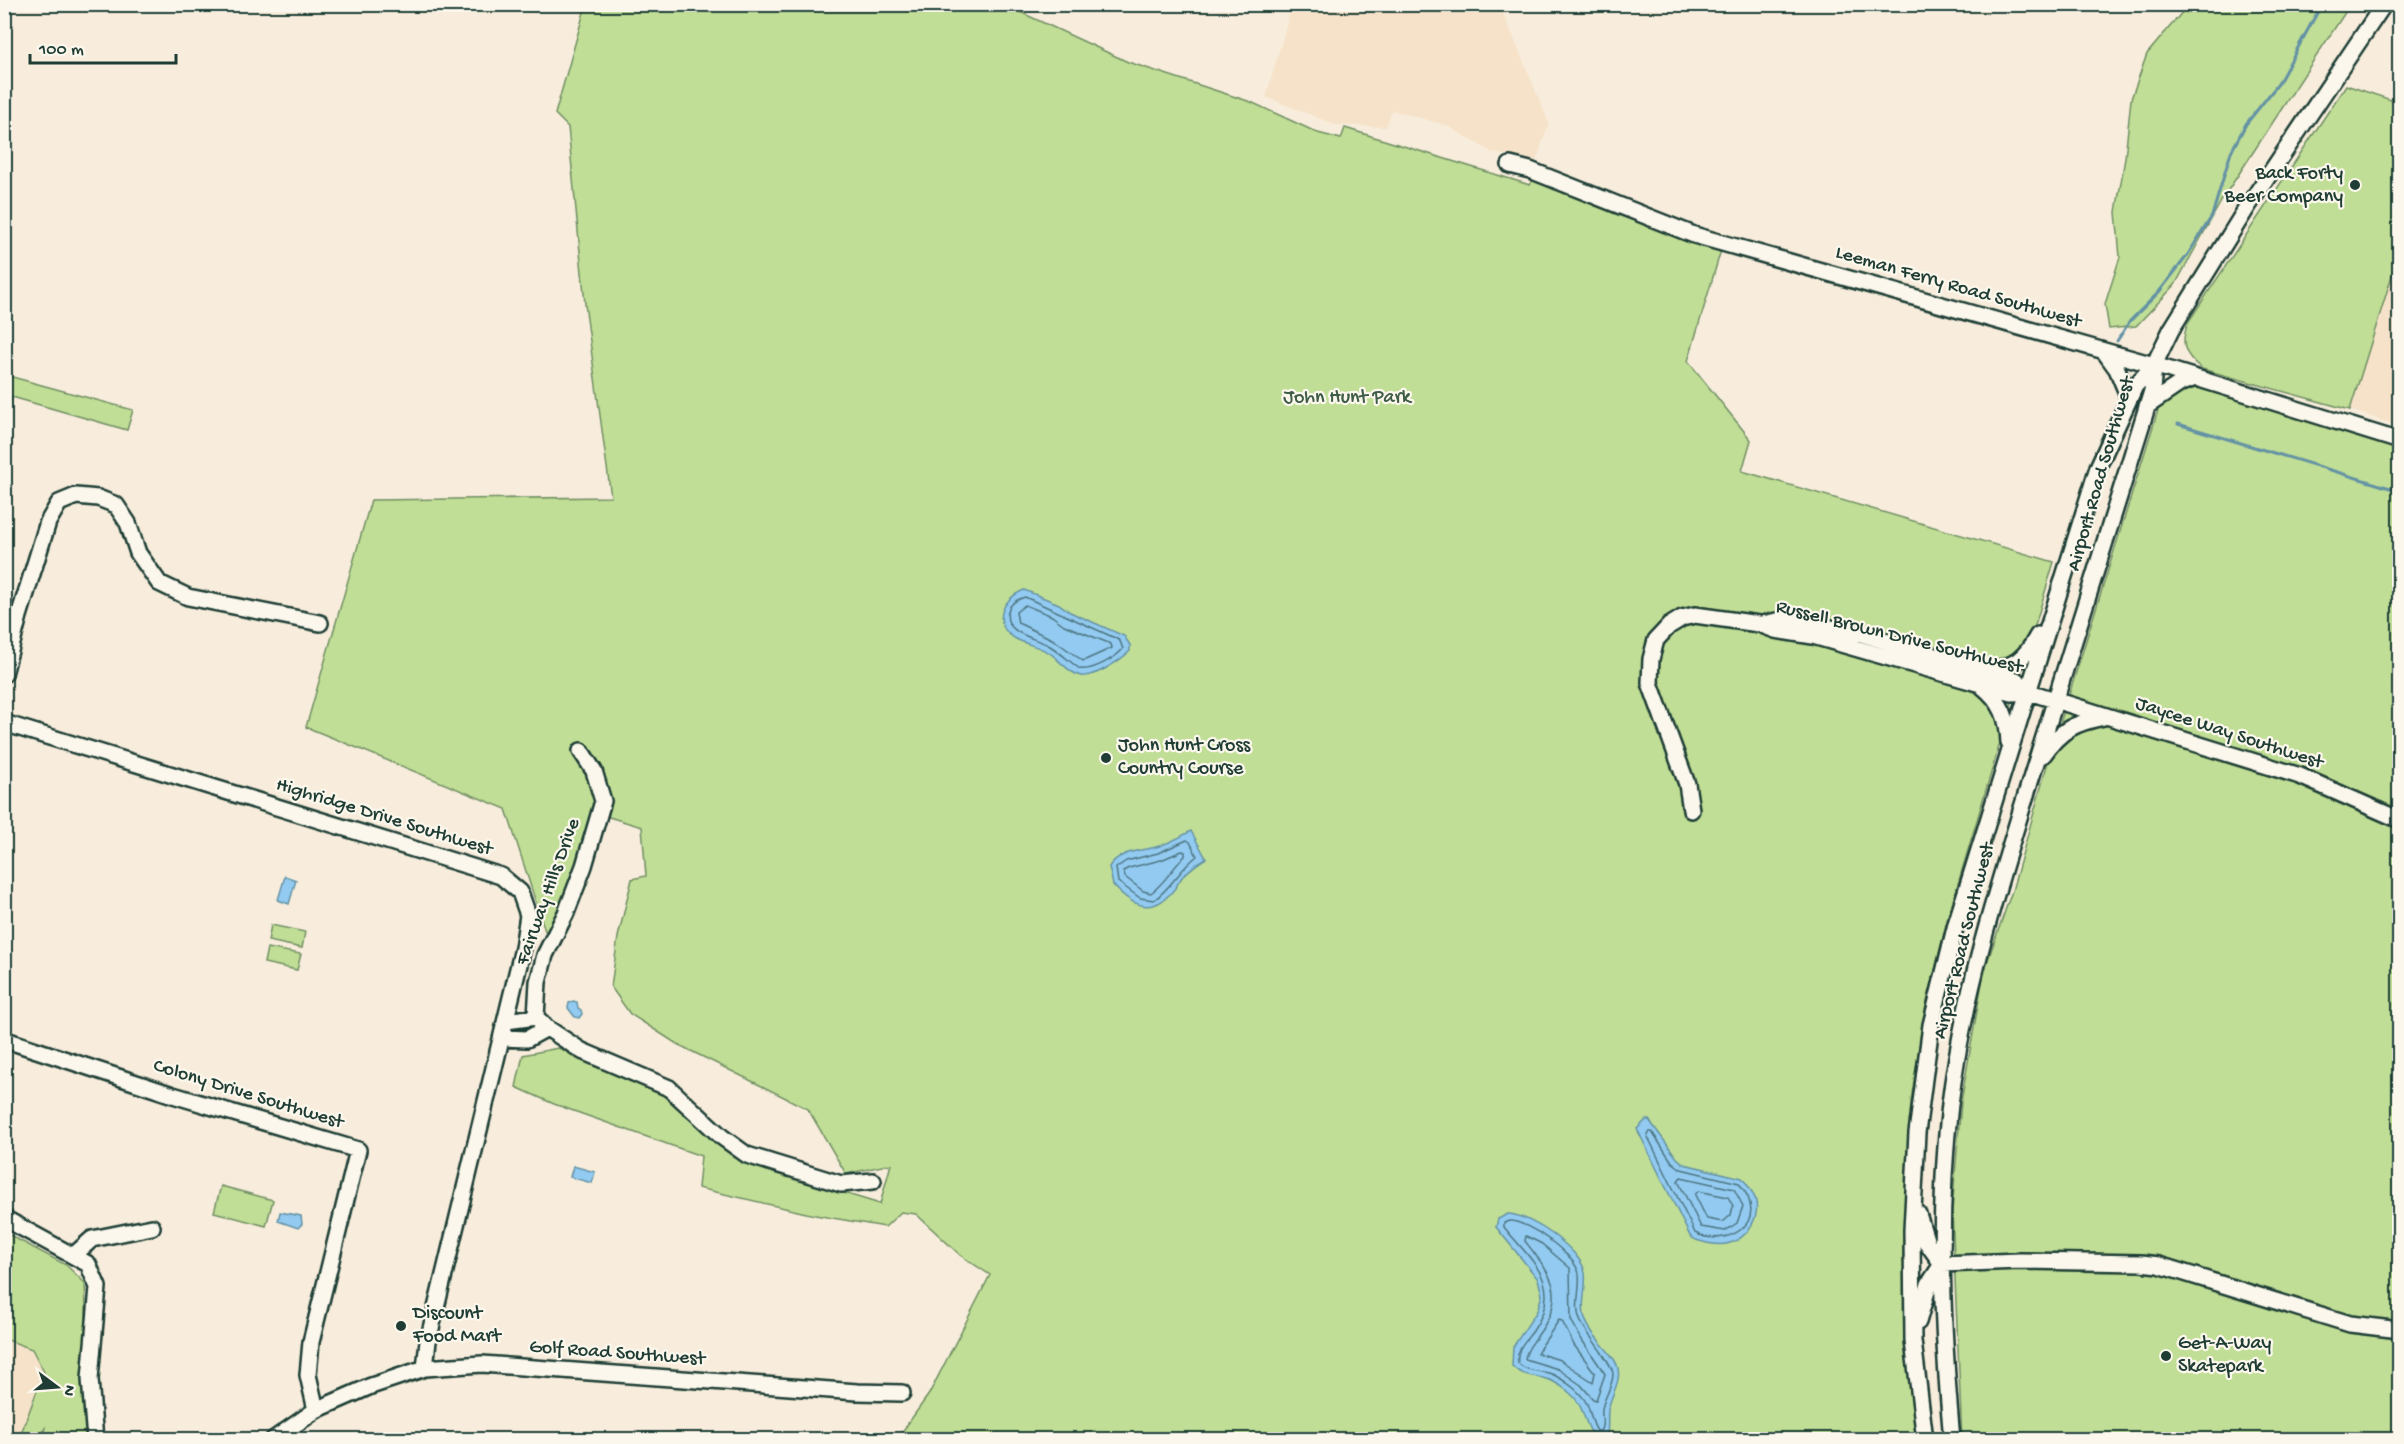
<svg xmlns="http://www.w3.org/2000/svg" width="2404" height="1444" viewBox="0 0 2404 1444" font-family="'Gochi Hand',sans-serif">
<rect width="100%" height="100%" fill="#f8eddc"/>
<filter id="ink" filterUnits="userSpaceOnUse"><feTurbulence type="fractalNoise" baseFrequency=".0167" numOctaves="2"/><feDisplacementMap in="SourceGraphic" scale="12" xChannelSelector="R" yChannelSelector="G"/><feConvolveMatrix kernelMatrix="1 2 1 2 8 2 1 2 1" color-interpolation-filters="sRGB"/></filter>
<g filter="url(#ink)">
<path fill="#f5e2c9" d="M1292,5H1500L1549,123L1536,162L1526,158L1493,153L1448,126L1392,110L1386,127L1336,125L1266,97Z
M2399,253V426L2350,410Z
M4,1339L32,1349L45,1372L19,1439H5Z"/>
<path fill="#c0de95" stroke="#708e64" stroke-width="1.5" d="M2189,4L2350,5L2223,198L2175,285L2136,326L2109,329L2105,304L2120,257L2116,212L2125,158L2131,99L2147,54Z
M586,5H1005L1128,62L1251,102L1318,133L1341,139L1345,128L1530,185L1532,180L1618,215L1721,250L1688,361L1751,440L1742,471L2054,562L1946,924L1923,1021L1911,1101L1903,1254L1917,1439H897L929,1394L990,1275L960,1255L916,1214L901,1212L885,1227L815,1215L698,1188L701,1156L554,1104L516,1087L523,1055L558,1048L599,1065L652,1087L717,1138L752,1158L808,1182L880,1204L891,1164L846,1174L808,1109L677,1044L630,1014L611,987L618,937L632,879L646,876L642,827L599,814L555,923L547,937L506,809L306,727L371,500L611,497L585,304L568,127L555,114Z
M2346,85L2400,103L2399,253L2350,410L2202,369C2184,355 2179,343 2189,321Z
M5,375L133,410L127,430L12,397L5,422Z
M2191,386H2199L2399,442V1439L1962,1440L1952,1211L1961,1102L1984,971L2012,891L2048,762L2159,407L2166,397Z
M271,925L305,932L302,948L268,941Z
M267,948L301,954L297,970L264,963Z
M221,1186L273,1200L266,1226L214,1212Z
M4,1232L66,1265L85,1283L91,1439H46L45,1428L39,1439H19L44,1372L32,1349L5,1339Z"/>
<path fill="#92caf1" stroke="#6492a5" stroke-width="1.5" d="M1024,590L1059,604L1070,612L1124,636L1130,645V651C1121,660 1098,675 1085,676C1074,678 1059,660 1051,654C1040,646 1027,645 1016,639C991,625 1001,599 1024,590Z
M1191,831L1206,858C1198,863 1190,869 1183,876C1178,882 1175,890 1169,895C1149,916 1129,903 1113,885L1109,867C1118,851 1141,851 1156,847C1168,844 1180,837 1191,831Z
M285,876L296,880L289,904L278,900Z
M573,1001L577,1002L578,1008L581,1010L582,1014L579,1018L575,1017L568,1008L569,1003Z
M1646,1120H1649L1677,1158L1684,1164L1742,1178C1747,1184 1752,1191 1755,1198C1761,1216 1748,1238 1730,1243C1723,1246 1714,1244 1707,1243C1700,1241 1695,1241 1690,1236L1640,1135L1637,1129Z
M573,1166L595,1172L592,1183L570,1177Z
M280,1212L301,1216L302,1224L298,1228L278,1221Z
M1508,1214C1531,1215 1582,1250 1585,1273C1587,1287 1581,1302 1584,1315C1588,1333 1606,1346 1615,1361C1625,1378 1611,1393 1608,1410C1607,1420 1609,1428 1606,1437H1594C1584,1424 1584,1406 1572,1395C1567,1390 1558,1384 1552,1381C1538,1375 1523,1378 1512,1366L1513,1347L1537,1311L1542,1295L1538,1279L1496,1227L1498,1219Z"/>
<g fill="none" stroke-linecap="round" stroke-linejoin="round">
<path stroke="#4d7580" stroke-width="1.5" d="M1025,597L1115,638L1120,641L1123,649C1115,658 1093,671 1080,669C1070,662 1061,653 1050,646C1037,638 1002,634 1008,611C1010,603 1018,599 1025,597Z
M1025,605L1052,616L1064,625L1111,644L1112,648L1083,661L1054,640L1018,623L1016,612Z
M1187,840L1190,842L1197,856C1179,870 1171,888 1154,900L1140,898L1118,882L1116,868L1126,861L1158,853Z
M1182,851L1185,852V856C1173,867 1165,883 1151,893L1143,891L1125,877L1123,871L1129,868L1161,860Z
M1648,1132H1652L1672,1162L1681,1169L1739,1183C1742,1188 1747,1193 1749,1200C1760,1232 1718,1246 1695,1233L1647,1135Z
M1681,1177L1734,1189L1743,1206L1737,1223L1725,1231L1701,1227L1678,1181Z
M1698,1191L1728,1197L1733,1206L1731,1215L1723,1222L1707,1219L1695,1195Z
M1509,1221C1527,1220 1576,1255 1579,1274C1581,1288 1574,1306 1580,1320C1586,1334 1613,1363 1613,1374C1613,1386 1604,1397 1602,1409C1601,1417 1605,1424 1600,1431H1597C1591,1422 1591,1413 1587,1404C1581,1392 1566,1381 1554,1375C1543,1370 1527,1373 1518,1363C1516,1348 1525,1342 1533,1331C1565,1284 1532,1262 1504,1227V1223Z
M1526,1236L1542,1244L1570,1268L1571,1320L1582,1340L1605,1374L1596,1400L1593,1399L1581,1385L1558,1369L1525,1359C1526,1349 1533,1343 1538,1335C1568,1294 1552,1276 1525,1241Z
M1559,1320L1562,1321L1574,1345L1595,1373L1593,1382L1560,1360L1537,1353Z"/>
<path stroke="#6492a5" stroke-width="3" d="M2117,341L2130,321L2159,292L2187,256L2212,216L2231,152L2246,124L2278,84L2322,4
M2178,424L2400,491"/>
<g stroke="#1f3d34" stroke-width="20">
<path id="minor" d="M1510,165L1530,170L1694,235L2154,365L2400,441
M2104,351L2117,369L2129,398
M2147,406L2181,383L2196,378
M1762,624L1786,619L1862,634L2016,680L2029,692
M1988,669C2013,670 2027,656 2038,635
M4,674L19,616L48,522L59,503L76,496L98,498L116,505L128,523L138,553L159,583L188,597L320,623
M1982,686C2002,702 2008,718 2009,743
M4,723L501,876L520,892L528,915L523,948L428,1341L425,1368
M581,751L594,771L603,801L584,866L566,913L545,955L538,982L536,1017L547,1028L582,1051L669,1088L722,1137L747,1155L841,1184L873,1181
M2043,755C2061,729 2075,723 2104,717
M1691,810L1687,784L1650,683L1651,659L1656,640L1669,626L1682,618L1695,615L1759,624L1775,630L1813,636L2012,693L2029,692L2300,776L2400,820
M506,1021L536,1017
M502,1038L527,1039L547,1028
M9,1041L173,1095L358,1150L311,1342L308,1375L316,1410
M1918,1214L1927,1243L1942,1264
M4,1218L88,1264L98,1287L90,1379L95,1440
M74,1255L92,1239L152,1227
M1942,1264L2020,1261L2141,1263L2159,1265L2350,1324L2400,1330
M1918,1322L1929,1284L1942,1264
M273,1440L316,1410L371,1386L425,1368L482,1364L857,1392L902,1393
M1925,1440L1913,1341L1912,1230L1917,1133L1931,1025L1956,924L2098,467L2135,386L2154,365L2171,330L2248,206L2384,4
M1952,1440C1942,1328 1937,1216 1950,1104C1964,990 2000,879 2034,769C2073,643 2113,517 2152,391L2154,365"/>
</g>
<use href="#minor" stroke="#fbf7ec" stroke-width="15"/>
</g>
</g>
<g fill="#1f3d34" stroke="#fbf7ec" stroke-width="2">
<circle cx="2355" cy="185" r="6"/>
<circle cx="1106" cy="758" r="6"/>
<circle cx="401" cy="1326" r="6"/>
<circle cx="2166" cy="1356" r="6"/>
</g>
<g text-anchor="middle" dominant-baseline="central" stroke-width="4.5" stroke-linejoin="round" paint-order="stroke">
<g font-size="20" fill="#1f3d34" stroke="#fbf7ec" text-anchor="start">
<text x="2343" y="174" text-anchor="end">Back Forty<tspan x="2343" dy="23">Beer Company</tspan></text>
<text x="1118" y="746">John Hunt Cross<tspan x="1118" dy="23">Country Course</tspan></text>
<text x="413" y="1314">Discount<tspan x="413" dy="23">Food Mart</tspan></text>
<text x="2178" y="1344">Get-A-Way<tspan x="2178" dy="23">Skatepark</tspan></text>
</g>
<g font-size="20" fill="#1f3d34" stroke="#fbf7ec">
<text transform="translate(1958 288) rotate(16)">Leeman Ferry Road Southwest</text>
<text transform="translate(2102 474) rotate(-74)">Airport Road Southwest</text>
<text transform="translate(1899 638) rotate(14)">Russell Brown Drive Southwest</text>
<text transform="translate(2229 734) rotate(18)">Jaycee Way Southwest</text>
<text transform="translate(384 818) rotate(17)">Highridge Drive Southwest</text>
<text transform="translate(549 892) rotate(-70)">Fairway Hills Drive</text>
<text transform="translate(1965 941) rotate(-76)">Airport Road Southwest</text>
<text transform="translate(248 1095) rotate(17)">Colony Drive Southwest</text>
<text transform="translate(617 1354) rotate(4)">Golf Road Southwest</text>
</g>
<g font-size="20" fill="#3f5d47" stroke="#fbf7ec">
<text x="1347" y="398">John Hunt Park</text>
</g>
</g>
<rect width="2404" height="1444" fill="none" stroke="#fbf7ec" stroke-width="24"/>
<rect x="12" y="12" width="2380" height="1420" fill="none" stroke="#1f3d34" stroke-width="2" filter="url(#ink)"/>
<g transform="translate(57 1387) rotate(106)" stroke="#fbf7ec" stroke-width="4.5" paint-order="stroke">
<path d="M0-4.5L10 22L0 15L-10 22Z" fill="#1f3d34"/>
<text y="-9" font-size="16" font-weight="bold" text-anchor="middle" fill="#1f3d34">N</text>
</g>
<path d="M30 54v9h146v-9" fill="none" stroke="#1f3d34" stroke-width="3"/>
<text x="39" y="54" font-size="18" fill="#1f3d34" stroke="#fbf7ec" stroke-width="4.5" paint-order="stroke">100 m</text>
</svg>
